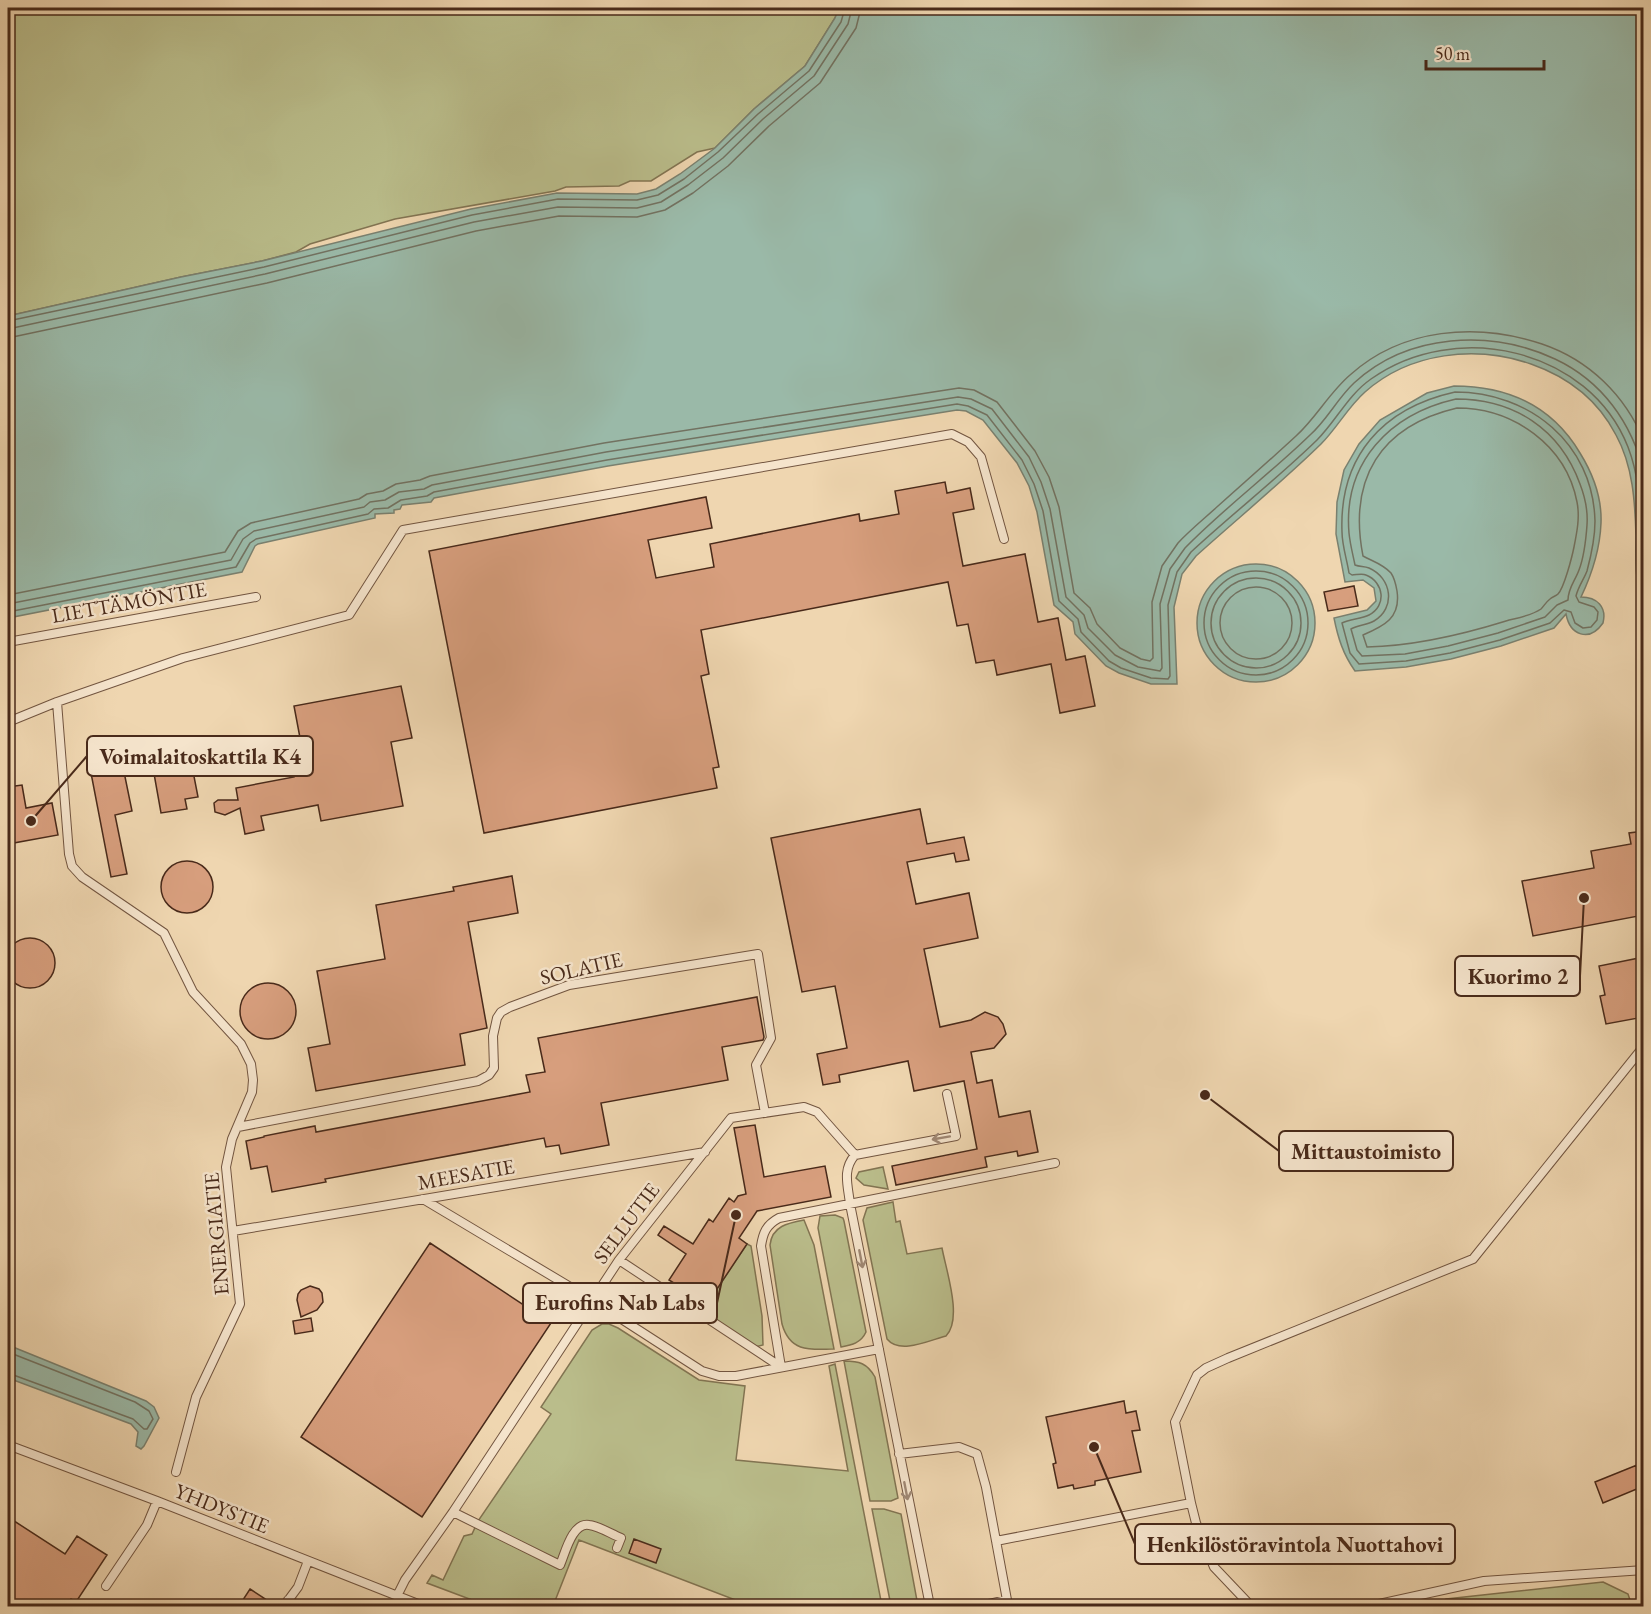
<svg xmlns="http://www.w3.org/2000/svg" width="1651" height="1614" viewBox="0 0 1651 1614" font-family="'EB Garamond',serif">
<rect width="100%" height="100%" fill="#efd6b0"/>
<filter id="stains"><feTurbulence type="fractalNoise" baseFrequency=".00333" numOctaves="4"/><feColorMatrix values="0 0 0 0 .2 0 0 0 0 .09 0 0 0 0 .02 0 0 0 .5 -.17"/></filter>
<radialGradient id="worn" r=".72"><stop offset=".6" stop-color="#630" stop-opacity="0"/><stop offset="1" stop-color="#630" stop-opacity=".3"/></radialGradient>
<path fill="#babd8b" stroke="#827452" stroke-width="1.5" d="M8,8H839L835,18L805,66L754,109L715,148L697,152L651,181H630L619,186L566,187L555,191L395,219L310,244L296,252L262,261L181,277L8,316Z
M883,1167L888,1189L864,1185L856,1178L859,1172Z
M893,1202L896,1222L900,1221L907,1254L942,1248C946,1270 963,1319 946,1336C930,1340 900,1355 887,1339L863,1220L867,1208Z
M835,1215L843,1218L844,1221L866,1332C861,1343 852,1345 841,1347L818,1228L820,1216Z
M804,1220L814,1245L834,1349C809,1350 790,1352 782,1324L770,1245C772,1226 788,1223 804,1220Z
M747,1244L751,1246L762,1316L763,1345L755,1347L691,1302L693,1296L707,1304Z
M602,1324H609L618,1328L699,1380L745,1386L736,1460L848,1471L829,1366L835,1364L882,1606H751L579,1540L553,1606H488L427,1583L432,1575L443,1580L464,1536L472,1534L478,1521L551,1414L541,1407L592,1330Z
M844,1361C859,1361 867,1363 875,1377L898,1498L891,1501H870Z
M872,1509H884L901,1514L918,1606H891Z
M1603,1582L1628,1594L1632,1606H1434L1446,1599Z"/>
<path fill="#9ab9a8" stroke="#7a806f" stroke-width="1.5" d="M839,8H1643V599C1634,580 1636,556 1636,536C1635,502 1633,466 1616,435C1598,400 1568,377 1531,364C1476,345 1410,352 1365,392C1348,407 1337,428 1321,444C1281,483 1237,519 1196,556L1182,574L1174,607L1177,684H1151L1119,673L1106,666L1075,634L1073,622L1054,605L1037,512L1029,486L1017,463L983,420L966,411L957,410L608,466L434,498L431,502L402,505L400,509L394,510V513L375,514V518L258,544L255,546L242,572L8,618V316L181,277L262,261L471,209L557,193L637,194L656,189L680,174L715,148L754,109L805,66L835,18Z
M1454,386C1508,386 1552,406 1580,453C1593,474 1602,498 1601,523C1600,549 1592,574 1581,597C1597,597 1607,607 1603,623C1589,643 1570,635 1566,614L1554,628L1501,646L1451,659L1406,667L1355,671C1343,654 1338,638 1334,618L1367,610L1376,601L1374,588L1363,580L1345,582L1336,534L1337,502L1344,470L1359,444L1380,420L1427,393Z
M1197 623a59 59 0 1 1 118 0a59 59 0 1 1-118 0Z
M8,1345L146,1401L154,1407L159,1418L144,1446L141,1449L136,1446L138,1432L131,1424L8,1378Z"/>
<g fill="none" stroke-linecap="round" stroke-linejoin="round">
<path stroke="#727261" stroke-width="1.5" d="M8,321L264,267L472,215L558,199L637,200L658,195L684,179L718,152L758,114L809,71L841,22L845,8
M8,329L265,274L474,222L558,207L637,208L661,202L688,185L723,158L763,119L814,76L848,24L852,8
M8,338L267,283L476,231L559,216L637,217L665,210L693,193L728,166L769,126L820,83L856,28L861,8
M1455,392C1529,392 1593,443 1595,521C1595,536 1591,556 1587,571C1584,579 1578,587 1576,596L1579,602L1594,607L1598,612L1597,620L1591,627L1583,628L1575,623L1571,612L1564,610L1550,623L1500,640L1450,653L1406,661L1359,664L1350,653L1342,623C1350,619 1361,619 1369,615C1387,606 1384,582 1366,575C1362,573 1356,575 1352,575L1349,573C1347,560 1342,545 1342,532C1339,456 1383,408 1455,392Z
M1456,399C1514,399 1560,429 1580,484C1585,497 1588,511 1587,525C1586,539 1584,557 1579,570C1575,581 1568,588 1568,600L1557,605L1545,617L1498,633L1448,646L1405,654L1362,656L1357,650L1351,629C1358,625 1367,625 1374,621C1396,608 1392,578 1369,568C1364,566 1360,567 1355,565C1353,555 1350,544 1349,533C1343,462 1390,414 1456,399Z
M1457,408C1513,408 1566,445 1577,502C1580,517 1577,532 1574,547C1572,557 1564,588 1558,594C1556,596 1552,597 1550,599C1546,602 1544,606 1541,609C1531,616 1517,618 1506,621C1461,635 1414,646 1367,647L1363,635C1384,626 1401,618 1397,591C1396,585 1395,579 1391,573C1383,564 1372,561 1363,556C1348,479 1380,426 1457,408Z
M1204 623a52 52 0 1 1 104 0a52 52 0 1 1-104 0Z
M1211 623a45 45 0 1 1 90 0a45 45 0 1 1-90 0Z
M1220 623a36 36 0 1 1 72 0a36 36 0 1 1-72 0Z
M8,595L225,552L238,531L251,523L359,499L367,494L383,491L396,484L420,480L430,476L604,443L959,388L974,390L997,402L1035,451L1049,477L1059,507L1074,593L1090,608L1097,624L1120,648L1141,659L1150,661L1153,658L1152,602L1162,566L1178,543C1190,530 1205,518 1218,506C1244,483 1270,460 1296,436C1316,418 1329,393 1350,375C1402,328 1477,322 1542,344C1589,360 1625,395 1644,441
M8,604L231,560L243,539L254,531L364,507L370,502L385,500L399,492L424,489L432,485L606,452L958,397L971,399L992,409L1029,457L1041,482L1050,509L1066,597L1084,615L1088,628L1115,655L1138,667L1160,671L1162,668L1160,604L1170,569L1185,548C1224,508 1270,474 1310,435C1327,420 1337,399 1354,383C1408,333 1491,329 1555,359C1602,381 1632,423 1644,473
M8,612L236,567L250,543L256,539L368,514L374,509L388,508L401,500L427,496L434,492L607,460L957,404L968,406L987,415L1022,460L1034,484L1043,511L1059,601L1078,619L1081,632L1109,661L1121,668L1151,678L1168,679L1170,676L1168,605L1177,572L1191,552C1232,514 1277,479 1317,440C1336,421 1348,395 1371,379C1455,319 1589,348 1628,447C1645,491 1637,529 1644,573
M8,1352L135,1402L149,1411L153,1419L147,1429H144L133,1419L8,1373"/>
</g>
<path fill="#d79e7d" stroke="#492a1a" stroke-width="1.5" d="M945,482L947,493L970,488L974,509L953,513L963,566L1025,554L1038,622L1058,618L1066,660L1085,656L1095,706L1060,713L1051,664L997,675L994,660L976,663L968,624L957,626L948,582L701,630L709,674L701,676L719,767L713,768L717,788L484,833L429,551L706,497L712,528L648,540L656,578L714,567L710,544L859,514L860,521L899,514L895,491Z
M1354,586L1358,606L1328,611L1324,592Z
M401,686L412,738L391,742L403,806L321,821L318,805L261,816L264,830L245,834L240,808L225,815L215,812L214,803L218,800H238L236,788L294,777L291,761L304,759L294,706Z
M191,761L198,797L185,799L187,809L161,813L153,768Z
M123,767L132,811L115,815L127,874L111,877L91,773Z
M22,785L26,808L52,803L58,835L8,844V787Z
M920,809L927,844L964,837L969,860L956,862L954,853L907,862L916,904L969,893L978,938L924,949L940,1027L971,1020L985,1012L998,1017L1003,1024L1006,1034L994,1048L971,1052L977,1083L992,1080L999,1117L1030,1111L1038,1152L1018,1156L1017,1151L985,1157L987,1167L896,1185L892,1166L977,1149L964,1081L914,1091L908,1061L839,1075L840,1082L823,1085L817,1054L847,1048L835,986L802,992L771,838Z
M1644,831V915L1533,936L1522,881L1594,868L1591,851L1631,844L1629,833Z
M161 887a26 26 0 1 1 52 0a26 26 0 1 1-52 0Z
M512,876L518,913L468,922L487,1028L460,1034L465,1065L316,1091L308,1048L330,1044L317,971L385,959L376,905L454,891L453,887Z
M5 963a25 25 0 1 1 50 0a25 25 0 1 1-50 0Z
M1644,957V1017L1606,1024L1600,996L1605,995L1599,966Z
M240 1011a28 28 0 1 1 56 0a28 28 0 1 1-56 0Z
M757,997L764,1037L763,1040L722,1047L728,1080L601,1103L609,1145L561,1154L559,1145L546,1147L544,1138L325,1179L326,1182L272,1192L267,1166L251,1169L246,1141L264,1137V1136L315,1126L316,1132L530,1092L526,1075L545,1072L538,1038Z
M755,1125L764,1177L825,1166L831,1197L757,1211L739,1238L747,1244L707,1304L669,1280L686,1254L658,1235L664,1226L693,1244L709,1219L713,1222L729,1198L734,1202L738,1196L746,1194L734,1128Z
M430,1243L551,1323L422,1517L301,1437Z
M310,1286L319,1289L322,1293L323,1302L317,1310L301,1317L297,1300L298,1294L301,1290Z
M311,1318L313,1331L295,1334L293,1321Z
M1124,1401L1126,1413L1136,1411L1140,1430L1132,1431L1141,1472L1095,1481V1485L1074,1489L1073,1485L1058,1488L1053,1464L1056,1463L1046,1417Z
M1637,1465L1639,1471L1644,1469V1486L1603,1503L1595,1482Z
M8,1517L65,1554L77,1536L107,1555L76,1602L71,1599L66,1606H8Z
M634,1539L661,1549L656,1563L629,1553Z
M250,1589L276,1606H239Z"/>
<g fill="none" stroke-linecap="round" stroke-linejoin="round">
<g stroke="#725540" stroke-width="10">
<path id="service" d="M8,642L256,597
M57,702L69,854L72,866L82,877L164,933L193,992L241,1044L251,1064L253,1080L252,1092L232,1139L226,1167L240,1304L196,1397L176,1472
M8,722L57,702L183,658L349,615L403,530L952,434L968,442L981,457L1004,539
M238,1127L478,1081L489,1075L494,1068L493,1036L497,1018L501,1012L510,1007L569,985L758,954L771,1038L756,1065L765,1113
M423,1199L592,1300L702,1371L719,1376H736L879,1349
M233,1231L705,1152
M619,1260L781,1367
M781,1367L761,1246C763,1233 766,1225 779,1218L1055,1163
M8,1445L157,1501L423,1606
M899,1454L959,1447L977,1454L986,1487L1007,1600L980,1606
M1191,1503L1175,1422L1197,1375L1206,1368L1228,1358L1473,1259L1644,1046
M453,1512L560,1565C565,1554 572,1522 589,1525C599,1526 611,1534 621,1538L617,1548
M996,1541L1191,1503L1196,1523L1214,1567L1251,1606
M106,1586L147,1525L157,1501
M397,1596L405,1580L453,1512L619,1260L731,1118L804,1107L817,1112L855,1155
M288,1600L299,1606
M284,1606L298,1587L308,1561
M930,1606L850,1204C848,1185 842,1170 855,1155L956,1136L947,1094
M1370,1606L1484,1581L1644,1570"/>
</g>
<use href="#service" stroke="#f5e4cc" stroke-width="8"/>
</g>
<defs><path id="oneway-shaft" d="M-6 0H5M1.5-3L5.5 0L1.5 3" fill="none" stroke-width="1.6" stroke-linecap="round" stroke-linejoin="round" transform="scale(1.5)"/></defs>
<g stroke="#9f8773">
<use href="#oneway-shaft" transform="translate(941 1138) rotate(170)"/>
<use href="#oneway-shaft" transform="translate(861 1259) rotate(79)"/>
<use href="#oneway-shaft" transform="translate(906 1491) rotate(79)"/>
</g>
<g text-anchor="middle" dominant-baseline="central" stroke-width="5" stroke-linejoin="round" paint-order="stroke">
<g font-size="21" fill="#492a1a" stroke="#f5e4cc">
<text transform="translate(129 602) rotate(-10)">LIETTÄMÖNTIE</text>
<text transform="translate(581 968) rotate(-13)">SOLATIE</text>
<text transform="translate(466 1174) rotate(-10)">MEESATIE</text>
<text transform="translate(626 1223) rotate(-53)">SELLUTIE</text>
<text transform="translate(216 1234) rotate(-95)">ENERGIATIE</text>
<text transform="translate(222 1508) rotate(22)">YHDYSTIE</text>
</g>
</g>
<path fill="none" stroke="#492a1a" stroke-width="2" d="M31 821L87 756M1584 898L1580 976M1205 1095L1279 1151M736 1215L717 1303M1094 1447L1135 1544"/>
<g fill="#492a1a" stroke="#f5e4cc" stroke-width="2">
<circle cx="31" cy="821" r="6"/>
<circle cx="1584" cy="898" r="6"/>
<circle cx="1205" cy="1095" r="6"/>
<circle cx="736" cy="1215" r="6"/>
<circle cx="1094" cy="1447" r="6"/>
</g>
<g fill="#f5e4cc" stroke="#492a1a" stroke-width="2">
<rect x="87" y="736" width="226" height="40" rx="6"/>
<rect x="1455" y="956" width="125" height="40" rx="6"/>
<rect x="1279" y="1131" width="174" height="40" rx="6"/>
<rect x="523" y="1283" width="194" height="40" rx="6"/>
<rect x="1135" y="1524" width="320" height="40" rx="6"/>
</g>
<g font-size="22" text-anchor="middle" font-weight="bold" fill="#492a1a">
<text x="200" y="764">Voimalaitoskattila K4</text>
<text x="1518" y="984">Kuorimo 2</text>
<text x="1366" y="1159">Mittaustoimisto</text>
<text x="620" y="1310">Eurofins Nab Labs</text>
<text x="1295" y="1552">Henkilöstöravintola Nuottahovi</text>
</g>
<rect width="1651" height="1614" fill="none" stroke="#efd6b0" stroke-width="30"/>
<rect x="9" y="9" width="1633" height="1596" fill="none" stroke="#492a1a" stroke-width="3"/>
<rect x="15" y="15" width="1621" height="1584" fill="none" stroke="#492a1a" stroke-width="1.5"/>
<path d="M1426 60v9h118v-9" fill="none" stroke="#492a1a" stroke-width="3"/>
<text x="1435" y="60" font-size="18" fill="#492a1a" stroke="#f5e4cc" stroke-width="4.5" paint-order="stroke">50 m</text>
<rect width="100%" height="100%" filter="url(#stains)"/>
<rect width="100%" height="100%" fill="url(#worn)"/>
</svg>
